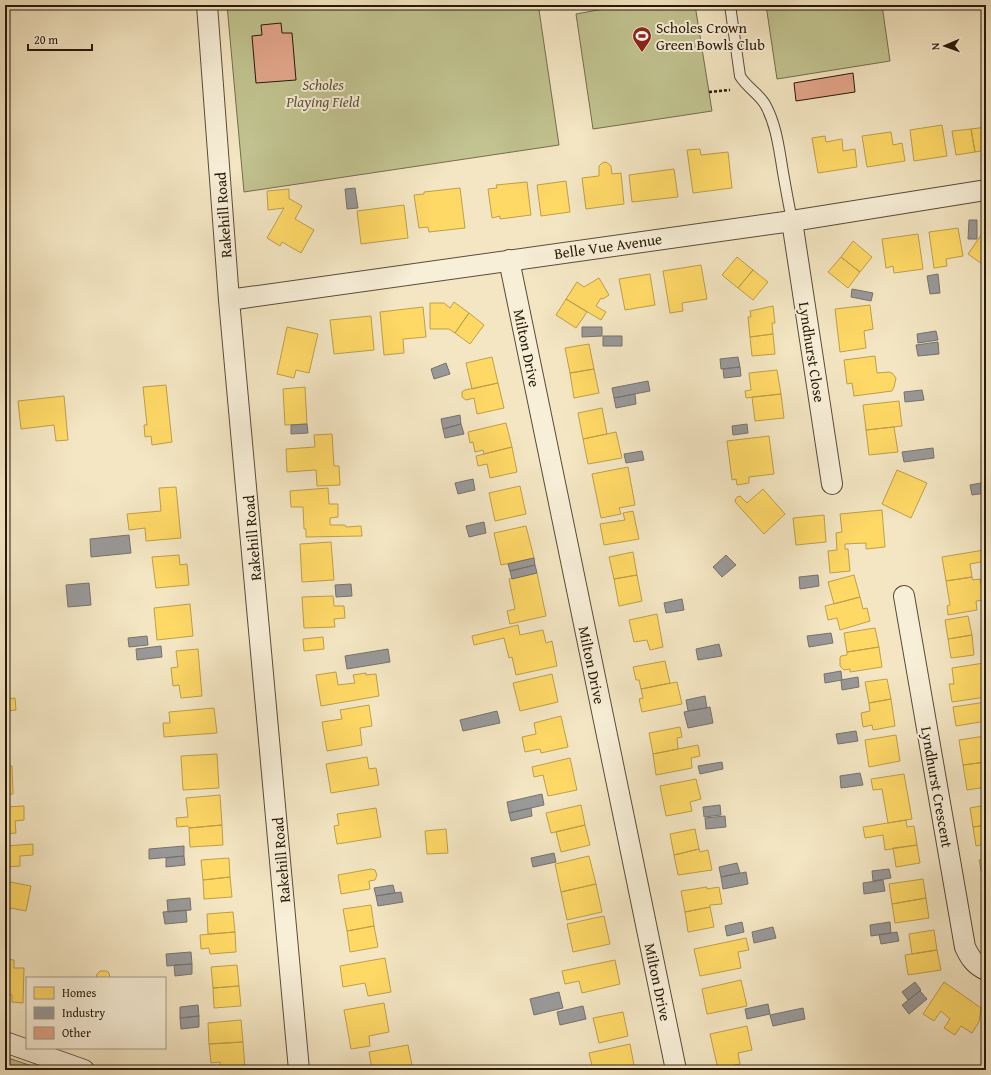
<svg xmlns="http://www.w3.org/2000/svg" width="991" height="1075" viewBox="0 0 991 1075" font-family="'Gentium Book Plus',serif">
<rect width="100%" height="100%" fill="#f4e6c3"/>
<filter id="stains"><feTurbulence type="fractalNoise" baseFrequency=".005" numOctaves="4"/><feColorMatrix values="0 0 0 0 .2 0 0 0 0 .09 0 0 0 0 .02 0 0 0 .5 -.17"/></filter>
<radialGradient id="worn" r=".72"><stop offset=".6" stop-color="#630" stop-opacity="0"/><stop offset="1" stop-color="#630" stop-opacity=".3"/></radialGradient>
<path fill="#c1c390" stroke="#746e4c" d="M227,5H570L539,10L559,145L244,192Z
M625,5H695L712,111L593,129L576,14Z
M766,5H882L890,61L777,79Z
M5,1057L44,1070H5Z"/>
<path fill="#ffd966" stroke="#be9f4a" d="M942,125L947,156L914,161L910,130Z
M986,127V150L975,152L971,129Z
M971,129L975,152L956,155L952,131Z
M891,132L893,145L902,143L905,161L867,167L862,136Z
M825,136L826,142L842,139L843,151L855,149L857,167L818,173L812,138Z
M700,149L701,155L728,152L732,188L693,193L687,150Z
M606,162L611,166L612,174L621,173L624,204L586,209L582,178L599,176V166L602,163Z
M674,169L678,197L632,202L629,175Z
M566,181L570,212L541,216L537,185Z
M527,182L531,215L500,219V216L492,218L488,189L497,188L496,185Z
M460,188L465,228L429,232L428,227L419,228L414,195L424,194V192Z
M289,189V199H290L302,206L295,219L314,230L301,253L282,242L280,246L267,238L284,208L268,210L267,191Z
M404,205L408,238L361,244L357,211Z
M958,228L963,256L946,259L947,266L934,268L929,232Z
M986,228V265L985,266L968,254Z
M918,234L923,269L894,273L893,266L886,268L882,239Z
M853,241L872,257L860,272L841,257Z
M737,257L753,270L738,288L722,275Z
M841,257L860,272L848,288L828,272Z
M701,265L707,299L682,303L683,311L670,313L663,271Z
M753,270L768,282L753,300L738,288Z
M650,274L655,305L625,310L619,279Z
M599,278L609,295L603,299L601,298L596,306L606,312L601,320L566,299L577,282L584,287Z
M566,299L587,312L576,328L556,315Z
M454,302L469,313L455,333L449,329H430V303H444L450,308Z
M870,305L873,329L864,331L866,348L840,352L835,309Z
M773,306L775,323H772L773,334L750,337L748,317H751L750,311Z
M423,307L426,337L403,339L404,353L384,355L380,312Z
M469,313L484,325L470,344L455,333Z
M371,316L374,350L334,354L330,320Z
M287,327L318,334L309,373L296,370L294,378L277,374Z
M773,334L775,354L752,356L750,337Z
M589,344L594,369L570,373L565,348Z
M875,356L877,373L889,372L892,373L896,378L894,387L892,391L854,396L852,383L847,384L844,360Z
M492,357L498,383L472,389L466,363Z
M594,369L599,393L574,398L570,373Z
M777,370L781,394L746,398L745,391L751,390L749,373Z
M498,383L504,408L477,414L474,398L466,400L462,397V392L465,390Z
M166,385L172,442L152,445L151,436L145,437L144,425H147L143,387Z
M305,387L307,424L285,425L283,389Z
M781,394L784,418L755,421L752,397Z
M64,396L68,440L56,441L54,425L21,429L18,401Z
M899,401L902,426L866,430L863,405Z
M602,408L607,434L583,439L578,413Z
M506,423L512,447L484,454L483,450L475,452L473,442L470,443L468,432Z
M894,427L898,452L869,455L866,430Z
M616,432L622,458L588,464L583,439Z
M332,434L334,466H339L340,485L317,486L316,470L287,472L286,449L315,447L314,435Z
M769,436L774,474L749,477V483L737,485L736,479L732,480L727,441Z
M512,447L517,472L490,478L487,464L478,466L476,456Z
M628,467L635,505L619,508L621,514L601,518L592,474Z
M897,470L927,483L911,518L882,504Z
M520,486L526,514L495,521L489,493Z
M176,487L181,538L146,541L145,528L129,530L127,514L161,511L159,488Z
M328,488L329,504H338V517L330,518V525H345L346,527L361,526L362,536L306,537V529H304L303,507H291L290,491Z
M763,489L785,514L764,534L736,503L735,500L737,497L740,496L747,503Z
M882,510L885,547L866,549V543L845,544V549H848L850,571L830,573L828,551L837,550L836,533L842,532L840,514Z
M633,511L639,539L604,545L600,524L625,520L623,513Z
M824,515L826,542L796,545L793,518Z
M526,526L534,558L501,565L494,533Z
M331,542L334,580L302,582L300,544Z
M984,550L986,561L970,564L972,577L946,581L942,557Z
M633,552L637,575L614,579L609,557Z
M179,555L180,565L187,564L189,585L156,588L152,557Z
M537,573L546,616L510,624L507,611L515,609L509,579Z
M637,575L642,601L619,606L614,579Z
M854,575L860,597L834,604L828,582Z
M972,577L973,580L980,579L984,600L976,601L977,610L948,615L947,606L950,605L946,581Z
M333,596L334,606H344L345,618L334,619L335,627L304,628L302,597Z
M860,597L863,609L867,608L870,621L840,630L837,618L828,620L825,606Z
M190,604L193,636L157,640L154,608Z
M657,614L663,647L650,650L647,640L634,642L629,620Z
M968,616L972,635L948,639L945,620Z
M518,625L520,635L543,630L546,643L552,641L557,666L516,675L512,657L509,658L504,638L474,645L472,636Z
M875,628L879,647L847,652L844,633Z
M972,635L974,655L951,658L948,639Z
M323,637L324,649L304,651L303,639Z
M879,647L882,667L850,672V669L844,670L840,666V658L841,656L847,655V652Z
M198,649L202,696L181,698L179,685L173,686L171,668L178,667L176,651Z
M665,661L670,683L641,689L639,680H636L633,667Z
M984,663L986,673V697L952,702L949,684H954L952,668Z
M336,672L338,685L355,683L353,675L366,673V675L376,674L379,696L321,706L316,675Z
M552,674L558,702L520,711L513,683Z
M887,679L891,699L869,703L865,682Z
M677,682L682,704L642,712L639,699L643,698L641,689Z
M15,698L16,710L5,711V699Z
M891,699L895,726L873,730L872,725L863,727L861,713L870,711L869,703Z
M986,702V721L956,726L953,707Z
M369,705L372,726L360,728L362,745L327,751L322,722L342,719L340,710Z
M214,708L217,733L164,737L163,723H170L169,712Z
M561,716L568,747L541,753L540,749L525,752L522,737L536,734L534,723Z
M680,727L682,737L677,738L678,749L653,754L649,733Z
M896,735L900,761L869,767L865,740Z
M985,736L986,762L963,765L959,740Z
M698,745L700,756L691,758L692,768L656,775L653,754Z
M217,754L219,788L183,790L181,756Z
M367,757L369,769L376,768L379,785L331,793L326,764Z
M570,758L577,790L548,796L543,775L534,777L532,767Z
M986,762V787L967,790L963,765Z
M5,766H12L13,794H5Z
M904,774L912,819L888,823L882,789L873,790L871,779Z
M696,779L701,799L690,802L692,811L666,816L660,786Z
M220,795L222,825L189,828L188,826L177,827L176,818L188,817L186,798Z
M581,805L585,825L551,833L546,813Z
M986,805V825L973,827L970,808Z
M24,806V820L15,821L16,833L5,834V807Z
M376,808L381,837L337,844L334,826L339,825L337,814Z
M906,820L907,827L914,826L917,845L885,850L883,835L865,838L863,827Z
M222,825L223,845L190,847L189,828Z
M585,825L590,845L561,852L556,832Z
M986,825V844L976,846L973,827Z
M446,829L448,853L427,854L425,831Z
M695,829L699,849L674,855L670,834Z
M33,844V855L20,856V866L5,867V846Z
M917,845L920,863L896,867L893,848Z
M699,849L700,852L708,850L712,870L678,875L674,855Z
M589,856L596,884L561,892L555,864Z
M229,858L230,877L203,880L201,860Z
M986,859V886H984L979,860Z
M371,869L375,870L377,875L375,880L369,881L370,889L341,894L338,875Z
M230,877L232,897L204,899L203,880Z
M923,879L926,898L892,904L889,884Z
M5,881L31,886L26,911L5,907Z
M596,884L602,912L567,920L561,892Z
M707,887V889L719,887L722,904L710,905V907L685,912L681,891Z
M926,898L929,918L895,923L892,904Z
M371,905L374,926L347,931L343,909Z
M710,907L714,927L688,932L685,912Z
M233,912L235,932L208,934L207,914Z
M604,916L610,944L573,952L567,924Z
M374,926L378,947L350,952L347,931Z
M934,930L937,950L912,954L909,934Z
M235,932L236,952L210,954L209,948L201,949L200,935Z
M746,938L749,950L738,952L741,968L700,976L694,949Z
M937,950L941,970L908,975L905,955Z
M385,958L391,992L368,996L365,983L343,987L340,966Z
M5,959L14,960V968H24L23,1003L12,1002V995H5Z
M615,960L620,984L582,993L579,981L565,984L562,971Z
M237,965L239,986L213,988L211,967Z
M100,971H107L109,973L110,978H96L97,974Z
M741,980L747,1006L707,1014L702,989Z
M944,982L981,1008L979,1022L972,1033L961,1026L955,1035L944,1028L950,1019L941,1011L934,1021L923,1014Z
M239,986L241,1006L214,1008L213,988Z
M384,1003L389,1032L369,1036L370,1046L351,1049L344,1010Z
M986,1011V1028L983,1012Z
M623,1012L628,1036L599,1043L593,1018Z
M241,1020L243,1042L209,1044L208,1023Z
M747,1026L752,1050L738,1053L740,1064L718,1069L710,1034Z
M243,1042L245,1070H221L220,1062L211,1063L209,1044Z
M630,1044L635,1070H593L589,1053Z
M408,1045L413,1070H372L369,1052Z"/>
<path fill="#999" stroke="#76736e" d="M355,188L358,208L347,209L345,189Z
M969,220H977V239H968Z
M938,274L940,293L930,294L927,276Z
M852,289L873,293L871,301L851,297Z
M582,327H602V336L582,337Z
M936,331L938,340L918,343L917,334Z
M603,336H622V346H603Z
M938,342L939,354L918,356L916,345Z
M738,357L740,367L721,369L720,359Z
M446,363L450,374L434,379L431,369Z
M740,367L741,376L724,378L723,369Z
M648,381L650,391L614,398L612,388Z
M922,390L924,400L905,402L904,392Z
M635,394L636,404L616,408L614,398Z
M460,415L461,424L443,429L441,419Z
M307,424L308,433L291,434V425Z
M461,424L464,434L445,438L443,429Z
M747,424L748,433L733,435L732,426Z
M933,448L934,458L904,462L902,452Z
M642,451L644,460L626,463L624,454Z
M473,479L475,490L458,494L455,483Z
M986,482V493L972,495L970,485Z
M484,522L486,533L469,537L466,526Z
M129,535L131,553L91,557L90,539Z
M726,555L736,565L722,577L713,567Z
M534,558L535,565L510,571L508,564Z
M535,565L537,573L512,579L510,571Z
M818,575L819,586L800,589L799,577Z
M89,583L91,605L68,607L66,585Z
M351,584L352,596L336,597L335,585Z
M682,599L684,610L666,613L664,603Z
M831,633L833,643L809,647L807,636Z
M147,636L148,645L129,647L128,638Z
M719,644L722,656L698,660L696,649Z
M161,646L162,657L137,660L136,649Z
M388,649L390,662L347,669L345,656Z
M841,671L842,680L825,683L824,674Z
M858,677L859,687L842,690L841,680Z
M705,696L707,708L688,711L686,700Z
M710,707L713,723L688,728L684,712Z
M497,711L500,723L463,731L460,720Z
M856,731L858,741L838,744L836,734Z
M722,762L723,769L700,774L698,766Z
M860,773L863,785L841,788L840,776Z
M542,794L544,805L509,813L507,802Z
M720,805L721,815L704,817L703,807Z
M531,808L532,816L511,821L509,813Z
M725,816L726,827L706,829L705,818Z
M184,846V856L149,859V849Z
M554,853L556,862L533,867L531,858Z
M184,856L185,865L166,867V858Z
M737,863L740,873L721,877L719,867Z
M889,869L891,878L873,881L872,871Z
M746,872L748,884L723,889L721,877Z
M883,880L885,891L864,894L863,883Z
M393,885L395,893L376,896L374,888Z
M401,892L403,902L378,906L376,896Z
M190,898L191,910L168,912L167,900Z
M186,910L187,922L165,924L163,912Z
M742,922L744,932L727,936L725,926Z
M890,922L891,933L871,936L870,925Z
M773,927L776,938L754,943L752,932Z
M897,932L899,941L881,944L879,935Z
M191,952L192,964L167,966L166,954Z
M192,964V974L175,976L174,965Z
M915,982L921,990L908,1000L902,992Z
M920,991L927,999L909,1014L902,1005Z
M559,992L563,1008L534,1015L530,999Z
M768,1004L770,1014L747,1019L745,1009Z
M198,1005L199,1016L180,1018V1007Z
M583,1006L586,1019L560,1025L557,1012Z
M803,1008L805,1019L773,1026L770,1015Z
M199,1016V1027L181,1029L180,1018Z"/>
<path fill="#e4a68b" stroke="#261908" d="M281,23L282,33H292L296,80L256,83L252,36L262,35L261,25Z
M853,73L855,92L796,101L794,83Z"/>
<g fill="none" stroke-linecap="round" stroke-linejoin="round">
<g stroke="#5a4c37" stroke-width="12">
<path id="service" d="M730,5L740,76C747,88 760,94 766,106C775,123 778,142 781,160C784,180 788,200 792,221"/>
</g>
<g stroke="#5a4c37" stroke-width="22">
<path id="minor" d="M207,5L229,300L299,1070
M792,221L832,484
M509,260L676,1070
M229,300L792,221L986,190
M904,596L965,947C970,958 975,965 986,970
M5,1042L84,1070"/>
</g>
<path stroke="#261908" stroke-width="2.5" stroke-dasharray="3 2" stroke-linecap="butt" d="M709,92L730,90"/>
<use href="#service" stroke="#f8efd8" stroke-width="10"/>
<use href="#minor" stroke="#f8efd8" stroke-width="20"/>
</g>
<defs>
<g id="stadium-pin" transform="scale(1)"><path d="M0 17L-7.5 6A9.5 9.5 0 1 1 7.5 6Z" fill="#8f2418" stroke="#f8efd8"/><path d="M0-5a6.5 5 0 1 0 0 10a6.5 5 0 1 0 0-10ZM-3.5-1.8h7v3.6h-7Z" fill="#fff"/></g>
</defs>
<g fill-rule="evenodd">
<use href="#stadium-pin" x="642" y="36"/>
</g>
<g text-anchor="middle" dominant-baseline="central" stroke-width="4" stroke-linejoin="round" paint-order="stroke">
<g font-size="15" fill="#261908" stroke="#f8efd8" text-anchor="start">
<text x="656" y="27">Scholes Crown<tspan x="656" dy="17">Green Bowls Club</tspan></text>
</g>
<g font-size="15" font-style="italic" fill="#5c5438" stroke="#f8efd8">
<text x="323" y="84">Scholes<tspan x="323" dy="17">Playing Field</tspan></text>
</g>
<g font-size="15" fill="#261908" stroke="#f8efd8">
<text transform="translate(223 215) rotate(-94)">Rakehill Road</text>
<text transform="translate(608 246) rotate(-8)">Belle Vue Avenue</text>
<text transform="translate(527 348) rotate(78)">Milton Drive</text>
<text transform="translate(812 352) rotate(81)">Lyndhurst Close</text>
<text transform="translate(252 538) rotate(-95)">Rakehill Road</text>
<text transform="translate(592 665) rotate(78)">Milton Drive</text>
<text transform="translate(937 787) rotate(80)">Lyndhurst Crescent</text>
<text transform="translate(281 860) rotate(-95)">Rakehill Road</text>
<text transform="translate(658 982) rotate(78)">Milton Drive</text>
</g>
</g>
<rect width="991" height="1075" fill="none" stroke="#f4e6c3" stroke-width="20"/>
<rect x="6" y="6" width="979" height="1063" fill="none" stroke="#261908" stroke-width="2"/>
<rect x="10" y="10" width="971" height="1055" fill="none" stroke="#261908"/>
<rect x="26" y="977" width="140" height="72" fill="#f8efd8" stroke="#a49985"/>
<rect x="34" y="987" width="20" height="12" fill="#ffd966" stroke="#a49985"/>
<text x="62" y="997" font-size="12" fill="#261908">Homes</text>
<rect x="34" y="1007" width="20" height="12" fill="#999999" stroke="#a49985"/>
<text x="62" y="1017" font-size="12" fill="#261908">Industry</text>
<rect x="34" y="1027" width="20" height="12" fill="#e4a68b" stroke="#a49985"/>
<text x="62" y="1037" font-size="12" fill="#261908">Other</text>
<g transform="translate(945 46) rotate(268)" stroke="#f8efd8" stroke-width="3" paint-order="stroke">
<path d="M0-3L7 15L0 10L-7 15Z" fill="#261908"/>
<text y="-6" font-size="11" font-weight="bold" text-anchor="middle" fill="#261908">N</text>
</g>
<path d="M28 44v6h64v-6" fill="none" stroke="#261908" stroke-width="2"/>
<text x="34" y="44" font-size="12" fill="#261908" stroke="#f8efd8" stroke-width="3" paint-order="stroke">20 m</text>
<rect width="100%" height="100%" filter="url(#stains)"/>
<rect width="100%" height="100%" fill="url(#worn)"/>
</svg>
